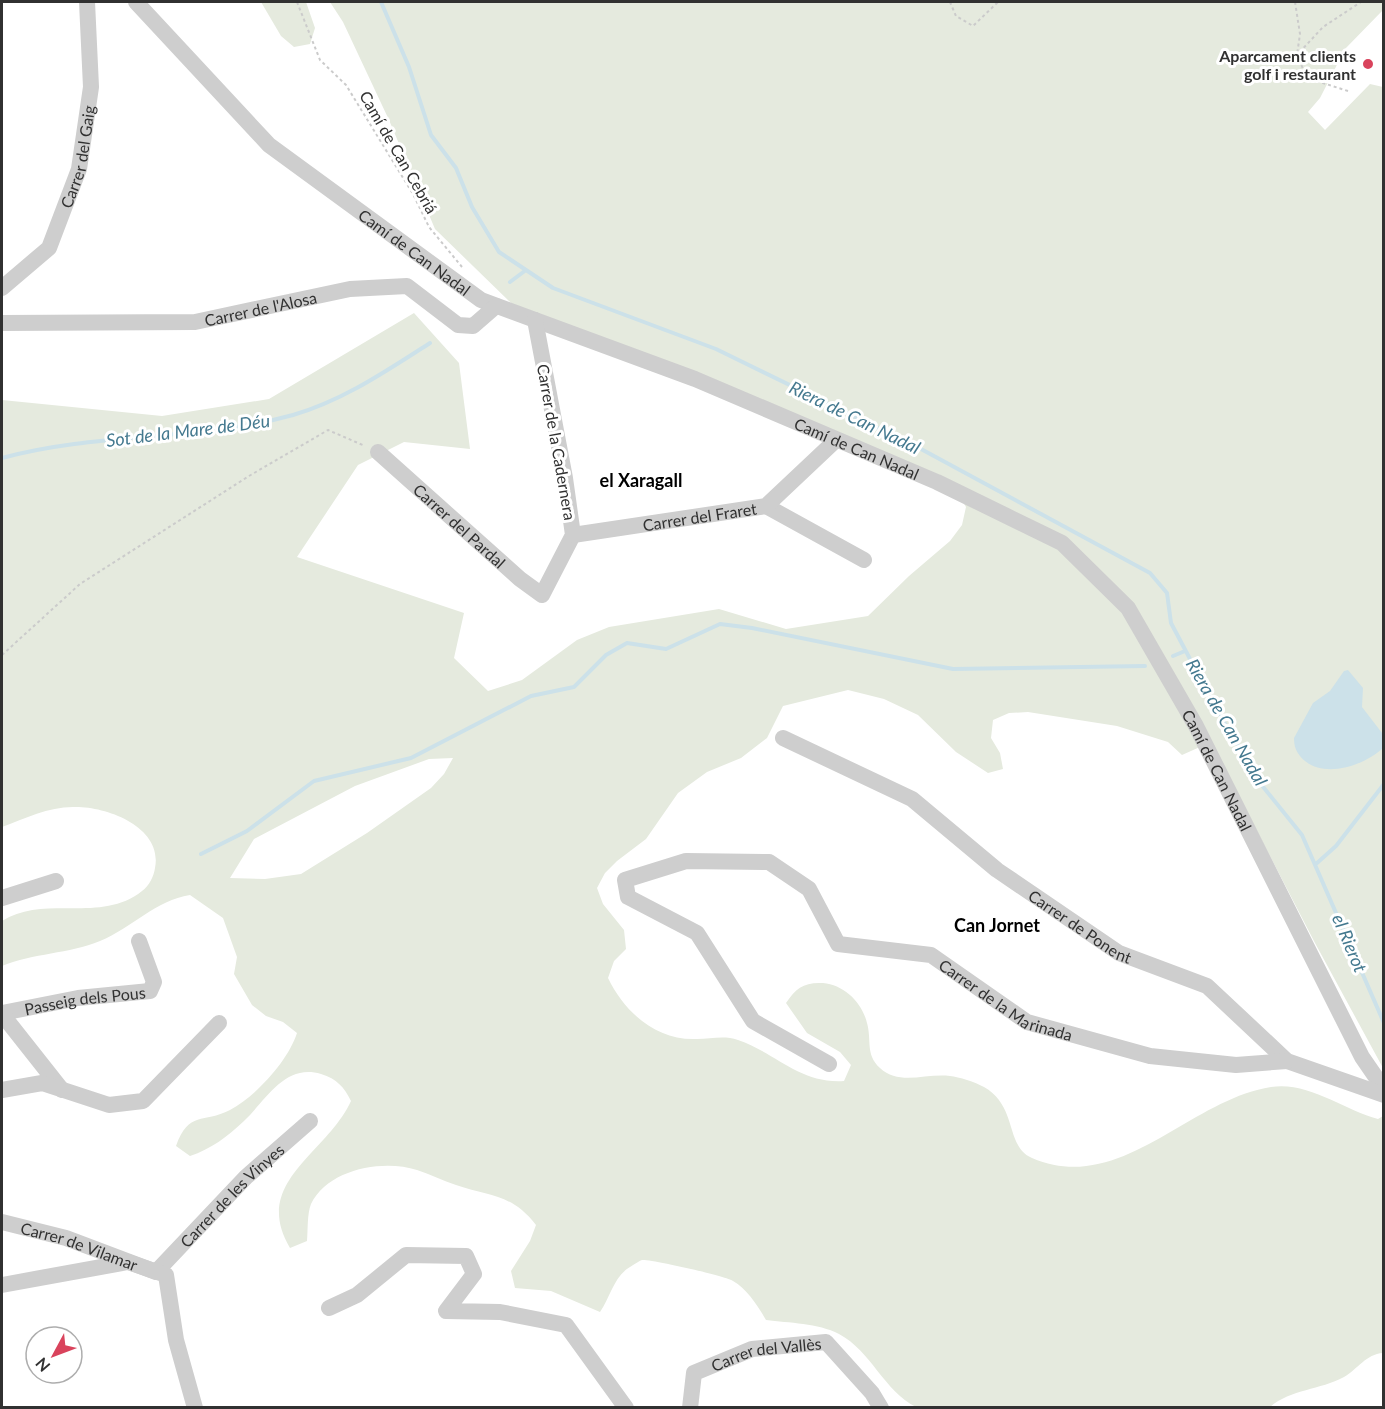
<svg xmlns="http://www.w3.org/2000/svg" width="1385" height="1409" viewBox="0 0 1385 1409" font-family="Lato,sans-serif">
<rect width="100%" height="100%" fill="#fff"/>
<path fill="#e5eade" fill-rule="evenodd" d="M261,2H306L315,28L310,44L294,47L281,36Z
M330,2H1383V10L1345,49L1320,98L1308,112L1325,130L1370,84L1383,87V1068L1315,943L1211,742L1182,755L1168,742L1117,726L1028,712L1009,713L993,720L991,738L1000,753L1003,769L988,773L956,752L918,715L884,699L848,690L783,706L767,738L741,758L707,772L678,793L646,839L617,861L605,873L597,888L603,904L624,930L626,949L614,961L608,978C625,1013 657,1041 697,1039C711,1039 724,1035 738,1040C776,1053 800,1084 844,1081L851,1065L840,1052L807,1033L786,1003C796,988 804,982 823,983C844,985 862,1002 867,1023C872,1041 865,1054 880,1068C899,1086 926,1073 950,1076C959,1077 975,1082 984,1087C1018,1106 1005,1147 1032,1158C1120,1196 1188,1100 1271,1087C1308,1081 1344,1110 1378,1119L1383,1116V1353C1366,1354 1358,1369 1344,1377C1320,1390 1291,1389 1270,1407H916C884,1391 871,1351 839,1334C818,1323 789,1323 766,1320C758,1306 747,1289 733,1281C726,1276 650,1259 642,1260C639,1261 633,1265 630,1267C614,1276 610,1298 600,1312L551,1291L515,1288L511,1271L530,1241L536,1225C511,1193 490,1197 456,1185C443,1181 430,1174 417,1170C383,1159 328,1169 311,1204C307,1214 308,1230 307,1241L290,1248C251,1182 326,1155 351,1101C344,1087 337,1079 321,1074C285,1063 266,1100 244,1121C227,1137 211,1149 190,1156L176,1146C189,1110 203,1124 230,1110C256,1096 288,1061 297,1033L283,1022L266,1016L252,1005L234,974L237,957L223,918L190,895C156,900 132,928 100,941C69,954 33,953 2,966V921C44,894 101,924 142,891C149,886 154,876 155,868C163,828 109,807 76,807C50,806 26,818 2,827V400L162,416L269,399L414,313L459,363L470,449L404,442L358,465L297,557L464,613L454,658L488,691L522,680L577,640L609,627L719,609L786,629L868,616L909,576L950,541L962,525L966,507L956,490L512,304L435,229L389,120L343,22ZM453,758L444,774L431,788L367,833L301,874L265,879L230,878L254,839L355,786L429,759Z"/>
<path fill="#cce1e9" d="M1348,670L1363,688L1362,707L1382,733L1383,748C1364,766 1320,781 1300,756C1296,751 1294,746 1294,738L1313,703L1330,691L1344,671Z"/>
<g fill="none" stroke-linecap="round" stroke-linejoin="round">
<path stroke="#cce1e9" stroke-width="4" d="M381,2L409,67L431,135L456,168L472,207L499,252L553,288L716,349L921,449L1150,573L1167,593L1171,623L1217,710L1260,783L1302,835L1384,1023
M510,282L526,270
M2,458C97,432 199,441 293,415C344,400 386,371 430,343
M1173,656L1185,651
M201,854L247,831L314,781L411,758L531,696L574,687L606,655L627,643L666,649L720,624L752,628L953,669L1145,666
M1317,863L1336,846L1384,784"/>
<path stroke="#cbcbcb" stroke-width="2" stroke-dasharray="3 3" stroke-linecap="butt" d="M297,2L320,60L346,85L413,194L429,227L462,267
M950,2L956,16L973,26L998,2
M1295,2L1300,34L1297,55
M1348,91L1307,78L1297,55L1323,27L1361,2
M2,655L80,584L249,476L328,430L365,446"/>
<g stroke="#cecece" stroke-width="16">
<path id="s1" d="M136,2L269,145L481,300L695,379L937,482L1062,543L1128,608L1196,726L1362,1057L1384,1089"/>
<path id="s2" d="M2,288L49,248L79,169L91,87L87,2"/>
<path id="s3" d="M2,323L195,322L350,289L407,286L458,325L473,326L496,306"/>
<path id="s4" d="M378,452L520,579L542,595L573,535L565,478L535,320"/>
<path d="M766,506L864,560"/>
<path id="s5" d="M573,535L766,506L836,440"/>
<path id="s6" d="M783,738L912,799L997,870L1119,953L1207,986L1287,1061L1384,1095"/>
<path d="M2,898L56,881"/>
<path id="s7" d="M2,1013L78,998L150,991L154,982L139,941"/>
<path d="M2,1014L62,1090"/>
<path id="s8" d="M829,1064L753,1021L697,933L628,897L625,880L686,861L769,862L809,889L838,944L931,955L1027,1022L1150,1056L1236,1065L1287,1061"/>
<path d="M2,1090L42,1083L109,1105L143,1101L219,1023"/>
<path id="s9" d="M2,1222L66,1238L156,1272L246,1177L310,1121"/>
<path d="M2,1285L128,1262L166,1275L176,1340L195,1408"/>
<path d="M329,1308L357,1295L406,1255L466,1256L474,1274L446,1311L500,1312L566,1325L626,1408"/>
<path id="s10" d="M690,1408L694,1373L752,1349L826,1342L872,1393L881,1408"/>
</g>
</g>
<circle fill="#d9435c" stroke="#fff" stroke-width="2" cx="1368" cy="64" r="6"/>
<g text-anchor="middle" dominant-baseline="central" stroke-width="6" stroke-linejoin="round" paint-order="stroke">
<g font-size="16" font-weight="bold" fill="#313131" stroke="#fff" text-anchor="end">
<text x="1356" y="55">Aparcament clients<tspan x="1356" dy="18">golf i restaurant</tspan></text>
</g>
<g font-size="16" fill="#313131" stroke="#fff">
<text transform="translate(399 152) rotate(60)">Camí de Can Cebriá</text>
<text stroke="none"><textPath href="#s2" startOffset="158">Carrer del Gaig</textPath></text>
<text stroke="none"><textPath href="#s1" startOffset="376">Camí de Can Nadal</textPath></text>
<text stroke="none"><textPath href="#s3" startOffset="260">Carrer de l'Alosa</textPath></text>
<text transform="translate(557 442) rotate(80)">Carrer de la Cadernera</text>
<text stroke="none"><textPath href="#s1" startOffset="862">Camí de Can Nadal</textPath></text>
<text stroke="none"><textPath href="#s5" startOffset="128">Carrer del Fraret</textPath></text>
<text stroke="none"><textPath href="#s4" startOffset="110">Carrer del Pardal</textPath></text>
<text stroke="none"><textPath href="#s1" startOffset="1366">Camí de Can Nadal</textPath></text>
<text stroke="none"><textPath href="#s6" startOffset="354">Carrer de Ponent</textPath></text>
<text stroke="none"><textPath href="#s8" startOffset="726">Carrer de la Marinada</textPath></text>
<text stroke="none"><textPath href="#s7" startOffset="84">Passeig dels Pous</textPath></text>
<text stroke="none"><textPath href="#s9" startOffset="270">Carrer de les Vinyes</textPath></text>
<text stroke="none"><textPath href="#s9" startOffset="81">Carrer de Vilamar</textPath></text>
<text stroke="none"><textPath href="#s10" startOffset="111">Carrer del Vallès</textPath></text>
</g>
<g font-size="18" font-style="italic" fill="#44798f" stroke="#fff">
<text transform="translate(855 417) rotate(26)">Riera de Can Nadal</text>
<text transform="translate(188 430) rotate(-7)">Sot de la Mare de Déu</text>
<text transform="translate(1227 722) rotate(60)">Riera de Can Nadal</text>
<text transform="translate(1350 943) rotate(67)">el Rierot</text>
</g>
<g font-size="18" font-weight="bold" fill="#000" stroke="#fff">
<text x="641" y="480">el Xaragall</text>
<text x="997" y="925">Can Jornet</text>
</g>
</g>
<rect width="1385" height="1409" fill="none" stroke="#313131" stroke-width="6"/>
<g transform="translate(54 1355) rotate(229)"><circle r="28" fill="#ffffff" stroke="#adadad" stroke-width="1.5"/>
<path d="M0-4.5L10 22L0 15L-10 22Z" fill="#d9435c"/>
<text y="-9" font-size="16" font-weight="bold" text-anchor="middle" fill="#313131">N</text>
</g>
</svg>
